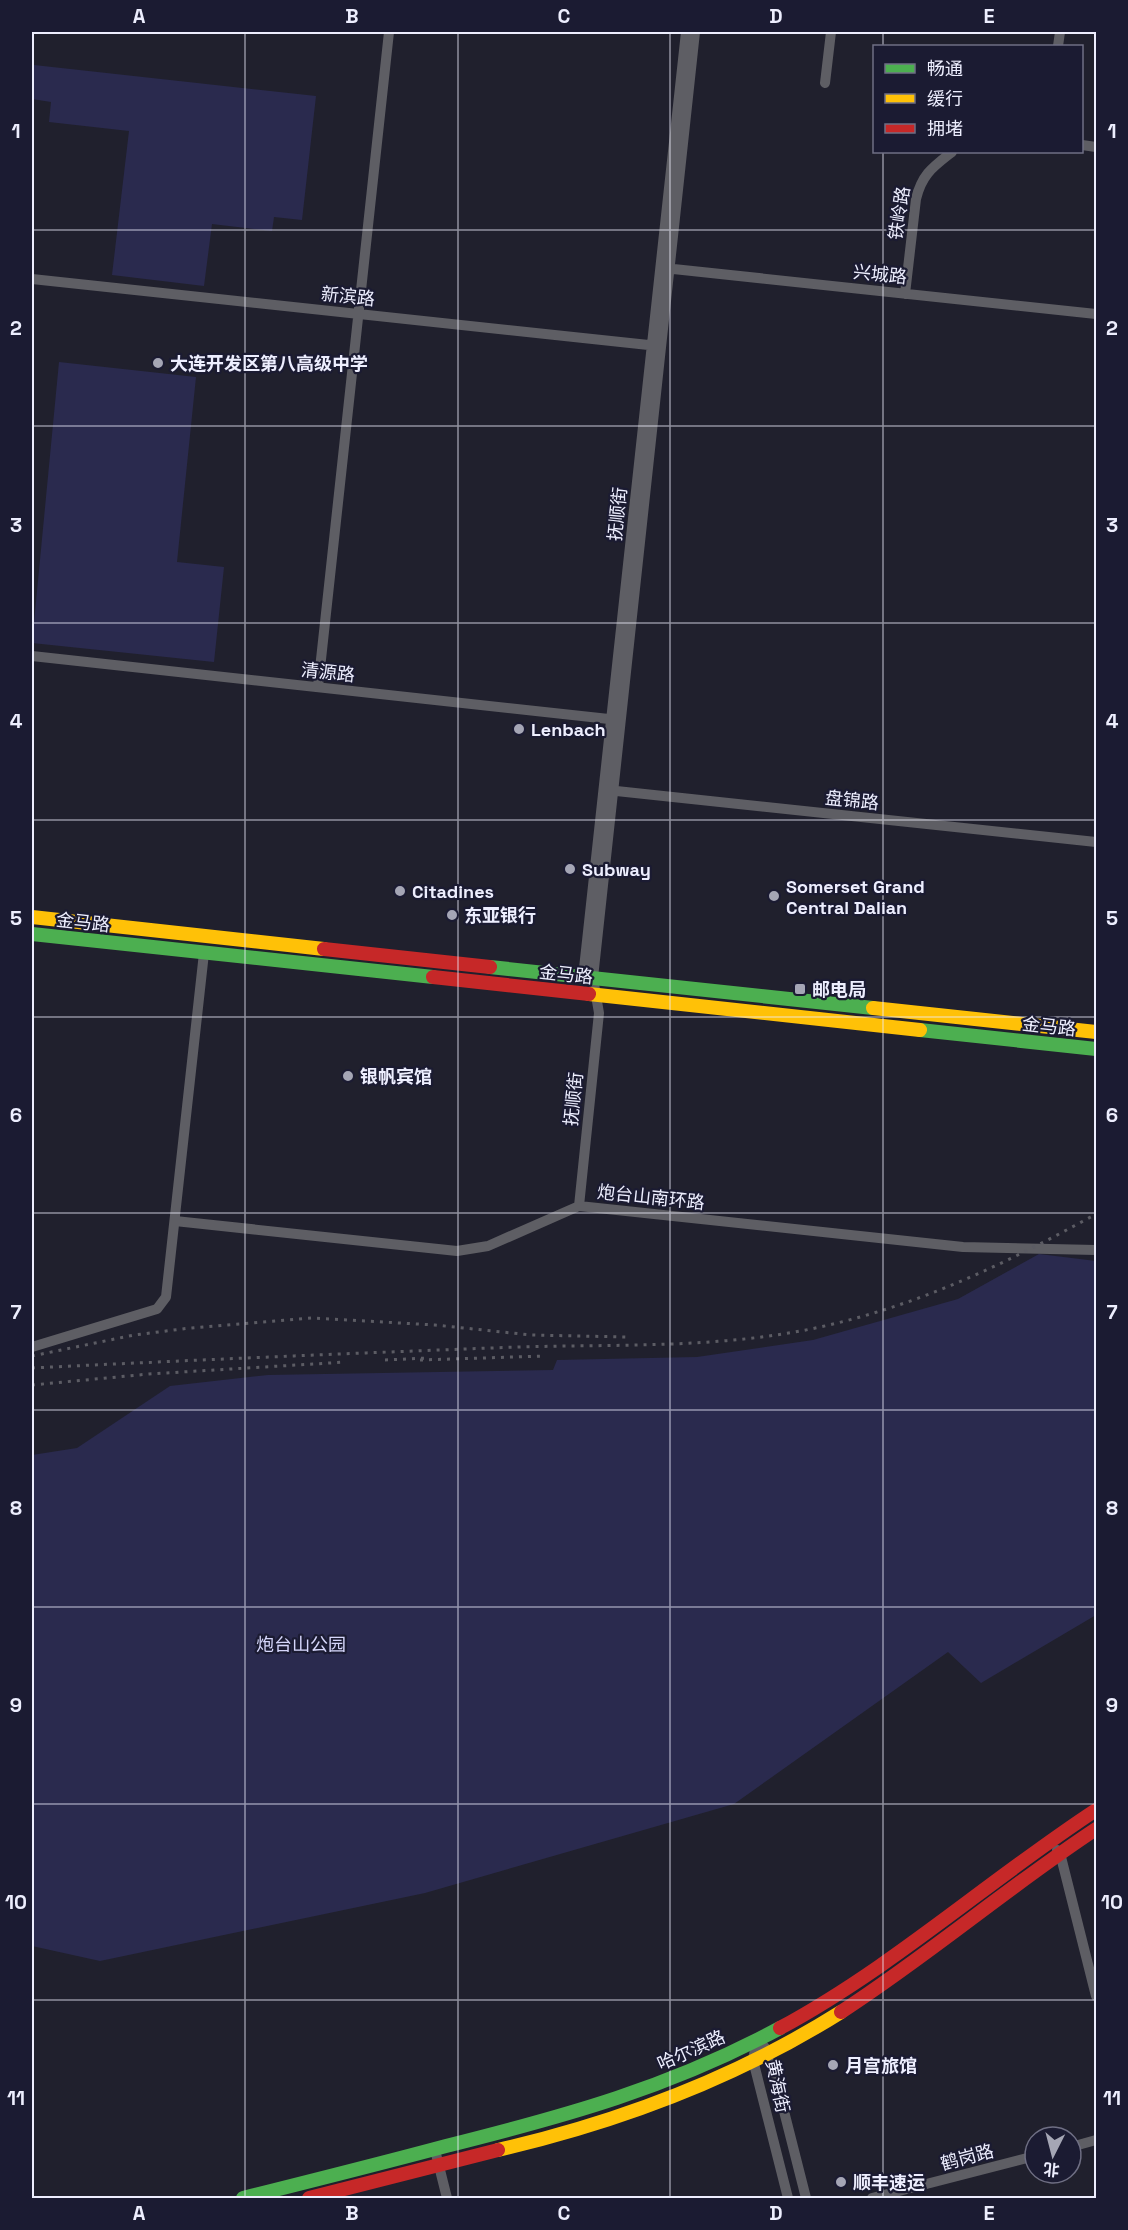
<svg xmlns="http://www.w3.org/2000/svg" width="1128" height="2230" viewBox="0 0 1128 2230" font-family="'Space Grotesk','Noto Sans SC',sans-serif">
<rect width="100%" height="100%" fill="#20202d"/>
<path fill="#2a2a4e" d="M34,65L316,96L302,220L274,217L272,231L212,224L204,286L112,275L129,131L49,122L51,102L32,99Z
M59,362L196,377L177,562L224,567L214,662L32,643Z
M1039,1254L1096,1261V1615L981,1683L948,1652L734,1804L425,1893L100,1961L32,1946V1455L77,1448L170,1386L268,1375L553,1370L557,1360L697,1357L813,1340L958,1299Z"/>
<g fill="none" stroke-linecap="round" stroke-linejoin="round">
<path stroke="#5e5e64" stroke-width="10" d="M1058,46L1060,32
M825,83L831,32
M1082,145L1096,147
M664,268L1096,314
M32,279L658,346
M905,294L916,199C922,174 933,167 952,152
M32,656L618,720
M318,687L389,32
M607,790L1096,842
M586,980L583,977L586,950L686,32
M579,1206L599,1013L593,978L695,32
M175,1221L457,1251L488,1246L579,1206L963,1247L1096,1250
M32,1347L157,1309L166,1297L204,953
M1057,1850L1060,1853L1096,1996
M757,2039L769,2052L806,2198
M757,2039L753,2060L788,2198
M1071,2147L1096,2140
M435,2150L447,2198
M872,2198L1035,2156"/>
<path stroke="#4caf50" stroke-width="14" d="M32,934L433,977
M490,967L873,1008
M920,1030L1096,1049
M243,2198C311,2181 379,2164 446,2146C566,2116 671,2087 780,2028"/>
<path stroke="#ffc107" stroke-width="14" d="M32,917L324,949
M589,994L920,1030
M873,1008L1096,1032
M498,2150C619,2122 736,2078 841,2012"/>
<path stroke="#c62828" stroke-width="14" d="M324,949L490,967
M433,977L589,994
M841,2012C929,1955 1008,1887 1096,1829
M780,2028C893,1967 989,1880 1096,1810
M309,2198L498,2150"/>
<path stroke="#5c5c64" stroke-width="3" stroke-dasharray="3 6" stroke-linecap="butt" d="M32,1356L134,1335L190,1328L312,1318L435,1325L531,1335L628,1337
M385,1360L427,1358
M420,1360L545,1356
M32,1368C194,1360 356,1353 518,1347C622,1344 727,1349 829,1325C924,1303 1011,1261 1096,1214
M32,1385L149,1374L346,1362"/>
</g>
<path fill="none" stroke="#edeefe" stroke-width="1.5" stroke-opacity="0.55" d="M245,32V2198M458,32V2198M670,32V2198M883,32V46M883,152V2198M32,230H1096M32,426H1096M32,623H1096M32,820H1096M32,1017H1096M32,1213H1096M32,1410H1096M32,1607H1096M32,1804H1096M32,2000H1096"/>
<g fill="#a5a6b5" stroke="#1b1b32" stroke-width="2">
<circle cx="158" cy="363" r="6"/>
<circle cx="519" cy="729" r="6"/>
<circle cx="570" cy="869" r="6"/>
<circle cx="400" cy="891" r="6"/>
<circle cx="774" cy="896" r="6"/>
<circle cx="452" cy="915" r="6"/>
<rect x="794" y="983" width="12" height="12" rx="3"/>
<circle cx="348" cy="1076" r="6"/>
<circle cx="833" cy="2065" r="6"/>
<circle cx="841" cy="2182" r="6"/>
</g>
<g text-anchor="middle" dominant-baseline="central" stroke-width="4.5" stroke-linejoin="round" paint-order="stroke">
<g font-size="18" fill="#edeefe" stroke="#1b1b32">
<text transform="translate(899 213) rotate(-81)">铁岭路</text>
<text transform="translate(880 274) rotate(6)">兴城路</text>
<text transform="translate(348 296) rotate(6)">新滨路</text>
<text transform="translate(617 514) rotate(-84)">抚顺街</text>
<text transform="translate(328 672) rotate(6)">清源路</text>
<text transform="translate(852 800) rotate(6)">盘锦路</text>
<text transform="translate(83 922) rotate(6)">金马路</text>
<text transform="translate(566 974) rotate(6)">金马路</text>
<text transform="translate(1049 1026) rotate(6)">金马路</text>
<text transform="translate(573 1099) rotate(-84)">抚顺街</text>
<text transform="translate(651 1197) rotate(6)">炮台山南环路</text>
<text transform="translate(691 2050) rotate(-24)">哈尔滨路</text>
<text transform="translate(778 2086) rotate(78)">黄海街</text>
<text transform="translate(967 2157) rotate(-15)">鹤岗路</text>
</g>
<g font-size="18" font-weight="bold" fill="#edeefe" stroke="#1b1b32" text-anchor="start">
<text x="170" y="363">大连开发区第八高级中学</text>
<text x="531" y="729">Lenbach</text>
<text x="582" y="869">Subway</text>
<text x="786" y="886">Somerset Grand<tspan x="786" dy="21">Central Dalian</tspan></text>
<text x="412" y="891">Citadines</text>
<text x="464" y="915">东亚银行</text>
<text x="812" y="989">邮电局</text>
<text x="360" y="1076">银帆宾馆</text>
<text x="845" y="2065">月宫旅馆</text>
<text x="853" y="2182">顺丰速运</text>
</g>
<g font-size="18" fill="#d5d6fb" stroke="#1b1b32">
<text x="301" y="1644">炮台山公园</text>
</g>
</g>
<rect width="1128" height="2230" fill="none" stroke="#1b1b32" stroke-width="66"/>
<rect x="873" y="45" width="210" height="108" fill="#1b1b32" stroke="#6f6f84" stroke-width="1.5"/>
<rect x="885" y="64" width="30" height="9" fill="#4caf50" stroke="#6f6f84" stroke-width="1.5"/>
<text x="927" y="75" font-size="18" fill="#edeefe">畅通</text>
<rect x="885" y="94" width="30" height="9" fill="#ffc107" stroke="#6f6f84" stroke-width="1.5"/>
<text x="927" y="105" font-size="18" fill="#edeefe">缓行</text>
<rect x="885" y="124" width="30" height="9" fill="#c62828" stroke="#6f6f84" stroke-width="1.5"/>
<text x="927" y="135" font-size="18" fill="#edeefe">拥堵</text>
<g transform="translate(1053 2155) rotate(186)"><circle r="28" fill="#1b1b32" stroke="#6f6f84" stroke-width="1.5"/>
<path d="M0-4.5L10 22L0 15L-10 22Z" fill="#a5a6b5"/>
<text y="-9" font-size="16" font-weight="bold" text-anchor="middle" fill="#edeefe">北</text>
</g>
<rect x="33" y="33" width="1062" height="2164" fill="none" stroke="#edeefe" stroke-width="2"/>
<g font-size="20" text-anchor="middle" font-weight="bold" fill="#edeefe">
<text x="139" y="23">A</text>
<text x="352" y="23">B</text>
<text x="564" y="23">C</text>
<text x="776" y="23">D</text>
<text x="989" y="23">E</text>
<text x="16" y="138">1</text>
<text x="1112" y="138">1</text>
<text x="16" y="335">2</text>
<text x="1112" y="335">2</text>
<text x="16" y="532">3</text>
<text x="1112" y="532">3</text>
<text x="16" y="728">4</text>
<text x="1112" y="728">4</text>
<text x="16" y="925">5</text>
<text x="1112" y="925">5</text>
<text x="16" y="1122">6</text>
<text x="1112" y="1122">6</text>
<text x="16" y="1319">7</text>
<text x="1112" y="1319">7</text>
<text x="16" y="1515">8</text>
<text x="1112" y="1515">8</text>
<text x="16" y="1712">9</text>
<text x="1112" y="1712">9</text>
<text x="16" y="1909">10</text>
<text x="1112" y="1909">10</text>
<text x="16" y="2105">11</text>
<text x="1112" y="2105">11</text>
<text x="139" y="2220">A</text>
<text x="352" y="2220">B</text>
<text x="564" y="2220">C</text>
<text x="776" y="2220">D</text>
<text x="989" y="2220">E</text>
</g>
</svg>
